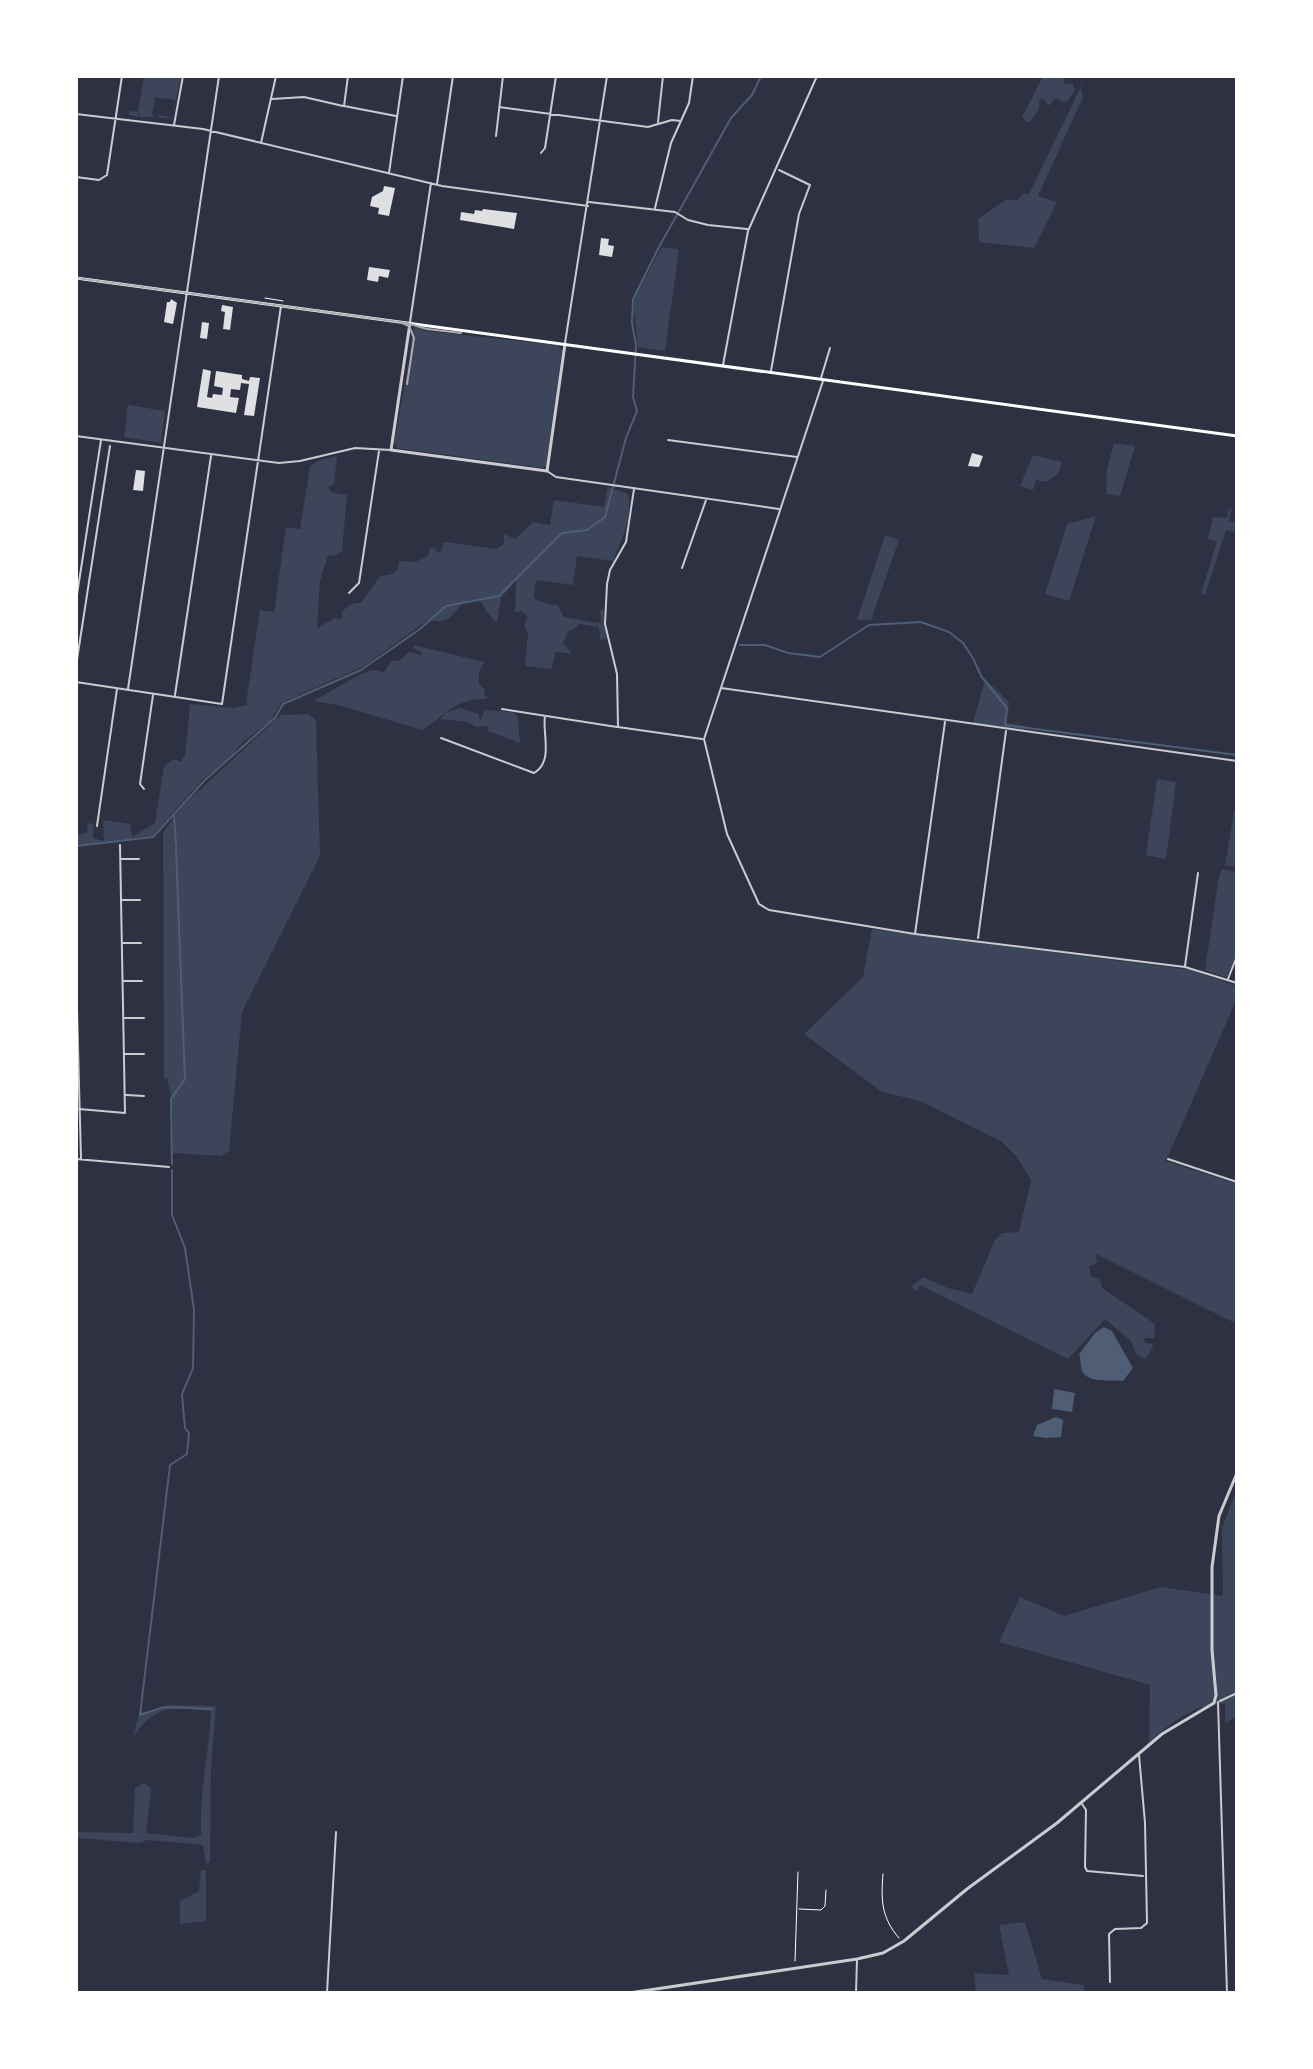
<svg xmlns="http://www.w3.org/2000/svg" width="1313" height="2069" viewBox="0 0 1313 2069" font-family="'Archivo Narrow',sans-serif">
<rect width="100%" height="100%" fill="#2d3142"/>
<path fill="#3c4559" d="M144,76H181L172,118H159V115L172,117L175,100L155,97L152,114L155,117H140L139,113L138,117L128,115L130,111L138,112Z
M1043,76H1063L1065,84H1073L1075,91L1066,103L1056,98L1048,106L1044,99L1039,100V109L1030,122H1026L1022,117Z
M1086,76L1081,88L1083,97L1038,196L1057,202L1034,248L979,242L978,219L1007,199L1017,201L1024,193L1029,194Z
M662,247L679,249L665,351L638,347L633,300Z
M417,327L426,331L558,345L562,350L546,465L543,468L397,448L394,443L409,361L413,329Z
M128,405L165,411L161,443L124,437Z
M1114,443L1135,446L1120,496L1106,494L1107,469Z
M1033,455L1062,462L1058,474L1046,482L1036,480L1033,490L1020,486Z
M337,456L334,483L328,488L331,492L347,495L342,551L335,556L328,555L320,581L317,628L337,617L338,620L343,618L341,613C347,607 352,602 361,603L380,576L390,575L398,570L399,561L415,562L428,556L430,547L436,549V553L441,551L444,542L497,549L504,544V534L515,539L533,522L550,525L554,500L604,507L608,487L628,494C633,518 621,540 613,561L577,556L573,585L536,580L534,598L547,604L558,605L564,617L598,623L601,622L600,610L603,608L607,639L600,640L599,627L579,624L573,630H569L563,643L572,654L556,652L551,669L525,666L528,633L524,625L528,617L522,611L515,612L516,580L501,598L497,623L490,616L480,601C455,595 461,618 441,621C436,622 432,620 428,620L364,666L281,703L271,721L243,742L228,759L202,780L152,836L76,845V834L87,833L88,823L94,824L93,838L104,841L103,820L130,824L132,837L155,823L164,766L174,759L180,762L185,756L190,704L234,708L250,704L246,703L260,610L274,612L286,527L300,529L310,467L317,461Z
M1229,509H1232L1229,521L1237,523V533L1226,530L1205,595L1201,593L1217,542L1208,539L1213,517L1227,518Z
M1096,516L1069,601L1045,594L1067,524Z
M885,535L899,540L871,620H857Z
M414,645L484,662L479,672V684L485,690L484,696H488L486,699C453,699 447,715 422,730L338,705L313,701L363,673L372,670L384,672L392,661H398L410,652L421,655L422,652L413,648Z
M985,679L1009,702L1007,723L1026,726L1024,730L973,723Z
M460,708L479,714L480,720L485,710L513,712L518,718L520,743L488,731L489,726L476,727L467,722L441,719L445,713Z
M309,714L316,720L320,856L242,1012L229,1151L221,1156L173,1153L172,1100L167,1079L164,1078L163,833L181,807L281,715Z
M1157,779L1176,782L1166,859L1146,855Z
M1234,811L1237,812V867L1225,866Z
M1222,869L1237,872V953L1227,978L1205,970L1219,876Z
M872,929L1191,970L1237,986V998L1166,1161L1237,1184V1324L1096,1254L1097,1263L1089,1266L1091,1276L1100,1280L1102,1288L1155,1324L1154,1338H1144L1145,1343L1152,1344L1153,1348L1145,1359L1137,1355L1130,1340L1105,1319L1068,1359L920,1285L917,1291L911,1287L923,1277L948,1288L972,1294L995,1240L1002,1233L1019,1232L1031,1180L1017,1157L1001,1141L920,1101L882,1092L804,1034L863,977Z
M1237,1489V1716L1225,1723V1704C1194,1703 1171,1723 1149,1742L1150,1685L999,1642L1020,1597L1064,1616L1161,1587L1223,1596L1222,1528Z
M169,1705L216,1706L211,1768L210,1862L206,1864L203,1845L147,1840L140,1843L76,1838V1832L133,1833L135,1788L143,1783L149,1786L151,1791L146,1833L193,1838L201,1835C199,1795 209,1753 211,1711C173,1707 157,1703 133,1737L140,1711L147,1712Z
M201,1870L206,1871V1921L180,1924V1901L199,1891Z
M1025,1922L1042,1979L1084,1985L1085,1993H976L974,1973L1009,1975L999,1925Z"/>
<path fill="#4f5d75" d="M1104,1327L1112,1331L1133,1368L1123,1381C1110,1380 1083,1384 1081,1367C1080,1363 1081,1358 1079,1354L1095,1333Z
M1054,1389L1075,1393L1072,1412L1052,1409Z
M1056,1417L1063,1420L1061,1437L1046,1438L1033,1436L1037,1425Z"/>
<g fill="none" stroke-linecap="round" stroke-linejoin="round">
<path stroke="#4f5d75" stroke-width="2" d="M740,645H765L788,653L820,657L869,625L921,622L949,632L963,643L973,658L981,676L1007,708L1005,725L1237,755
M174,815L176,845
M76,846L153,837L205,780L275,718L283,704L361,670L420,629L446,606L499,596L562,533L587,530L605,517L626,438L637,411L633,397L636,345L632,323L633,299L659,247L731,118L752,95L761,76
M172,1164L171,1099L185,1079L176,848
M172,1170V1215L185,1248L194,1310L193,1368L182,1394L185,1428L189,1433L187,1454L170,1465L140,1715L164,1707L213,1709"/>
</g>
<path fill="#e0e0e3" d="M384,186L395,188L389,216L378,214L379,208L370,206L372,197L383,191Z
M483,209L517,213L514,229L460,220L461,212L474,214L475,210L482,211Z
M601,238L609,239L608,245L614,246L612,257L599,255Z
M369,267L390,270L388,278L379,276L378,282L367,280Z
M171,299L177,303L173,324L164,322L167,302H170Z
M222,305L233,307L230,330L223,329L225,312L221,311Z
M202,322L209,323L207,339L200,338Z
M203,369L211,371L207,397L212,398L213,394L222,395L223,388L214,386L216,371L242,375V379L249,381L250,377L260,378L254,416L244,415L249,384L241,383L240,390L231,389L230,397L239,398L236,413L197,407Z
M972,453L983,456L979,467L968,466Z
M136,470L145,471L143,491L133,490Z"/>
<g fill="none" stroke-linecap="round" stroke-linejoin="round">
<path stroke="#fff" stroke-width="1" d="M265,298L283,301
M883,1874C881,1900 881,1917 899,1938
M799,1909L821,1910L825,1906L826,1890
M795,1961L798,1872"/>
<path stroke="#caccd0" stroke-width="2" d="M76,666L110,446"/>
<path stroke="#caccd0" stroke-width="2" d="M348,76L344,106L396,116
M272,99L304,97L343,106
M499,107L648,127L672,120L681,121
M76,114L203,129L442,186L588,206
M658,122L663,76
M174,125L183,76
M496,136L503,76
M261,143L276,76
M541,153L545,148L556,76
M389,173L403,76
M76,177L99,180L107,175L122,76
M437,184L453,76
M589,202L675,212L688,220L708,225L747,229
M655,208L671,143L689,103L693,76
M410,322L431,183
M565,343L607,76
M723,365L748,231L817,76
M771,371L799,214L810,185L779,170
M821,378L830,348
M823,381L704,739L727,834L759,904L769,910L915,934L1185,967L1237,983
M76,436L279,463L300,461L355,448L391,450
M668,440L797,457
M547,471L556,477L779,509
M634,489L626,542L610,570L607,584L605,624L617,674L618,727L702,739
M682,568L706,500
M349,593L359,583L379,451
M76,601L101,440
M76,682L222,704L281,306
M721,688L1237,761
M128,689L219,76
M175,695L211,456
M502,709L617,727
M441,738L534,773C554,761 542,734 545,716
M144,789L140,784L153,695
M97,826L117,689
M122,859H139
M122,900H140
M915,934L945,722
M978,938L1006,731
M123,943H141
M1185,966L1198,873
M76,972L81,1159
M1228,979L1237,956
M124,981H142
M125,1018H144
M125,1054H144
M1236,1066L1237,1067
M126,1095L144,1096
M1236,1103L1237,1100
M79,1109L125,1113L120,845
M76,1159L169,1167
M1168,1159L1237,1182
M1220,1701L1237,1693
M1218,1702L1227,1993
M1082,1804L1086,1810L1085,1867L1087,1871L1143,1876
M1110,1982L1109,1934L1115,1929L1141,1928L1147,1923L1145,1823L1139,1755
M327,1993L336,1832
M856,1993L857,1959"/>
<path stroke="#caccd0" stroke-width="3" d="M410,323L391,450L547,471L565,344
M629,1993L857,1959L883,1953L904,1941L967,1889L1057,1823L1162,1734L1214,1703L1216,1695L1212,1650V1567L1219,1516L1237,1473"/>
<path stroke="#fff" stroke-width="3" d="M76,278L1237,436"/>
<path stroke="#abadb3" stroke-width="2" d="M76,278L407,323L427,329L461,333
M400,322L409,326L414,338L407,384"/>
</g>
<rect width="1313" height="2069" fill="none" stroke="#ffffff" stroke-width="156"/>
</svg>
